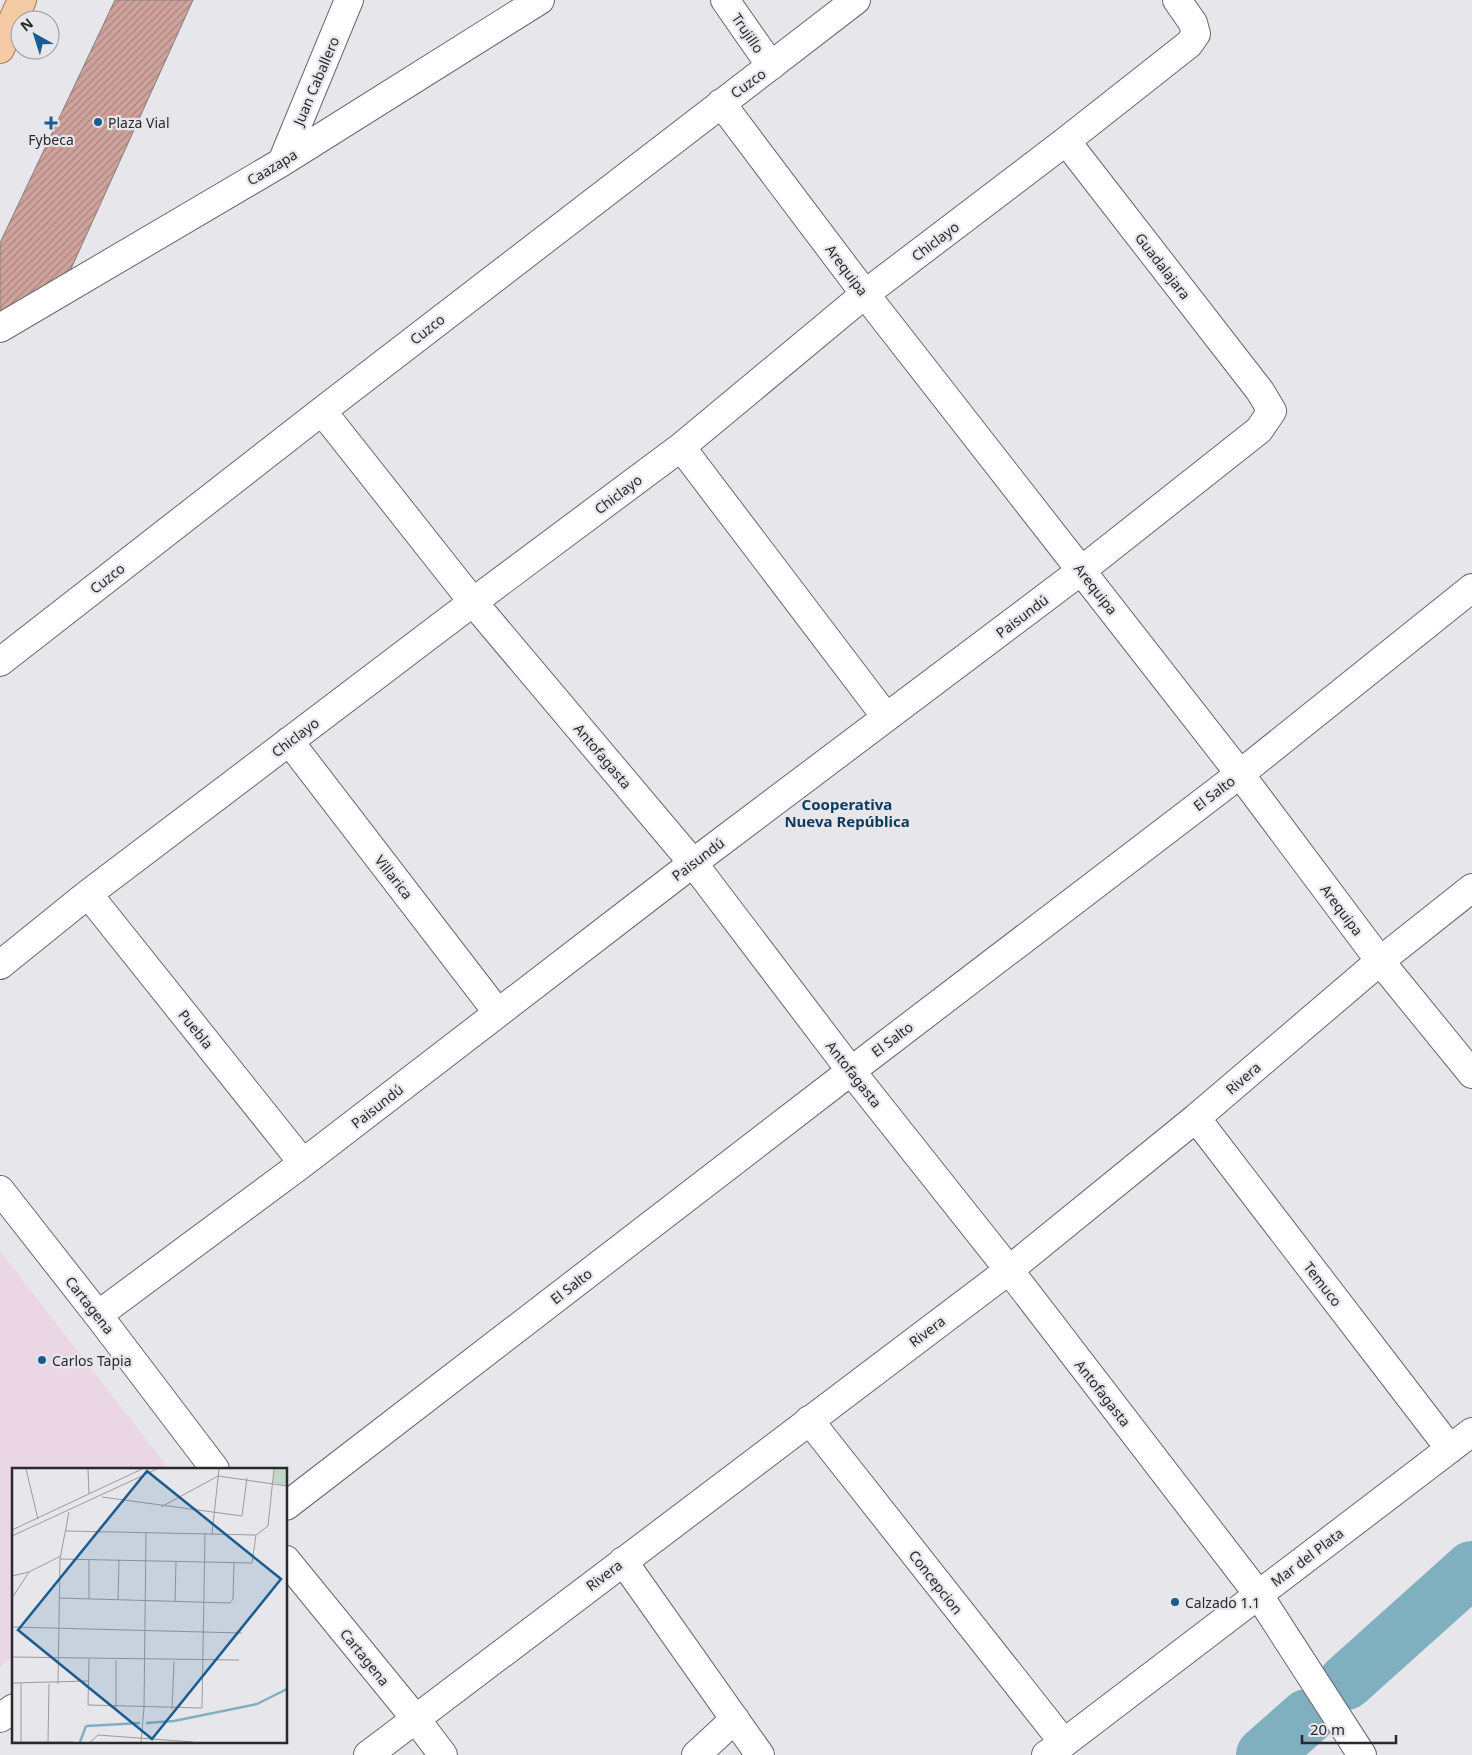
<svg xmlns="http://www.w3.org/2000/svg" width="1472" height="1755" viewBox="0 0 1472 1755" font-family="'Noto Sans',sans-serif">
<defs>
<pattern id="building-hatch" width="6" height="6" patternUnits="userSpaceOnUse" patternTransform="scale(1.25)"><rect width="6" height="6" fill="#d0a29c"/><path d="M-1 1l2-2M0 6l6-6M5 7l2-2" fill="none" stroke="#a9847f"/></pattern>
</defs>
<rect width="100%" height="100%" fill="#e7e6eb"/>
<path fill="#ead6e5" d="M0,1251L169,1469H14V1656L0,1667Z"/>
<g fill="none" stroke-linecap="round" stroke-linejoin="round">
<path stroke="#80b0bf" stroke-width="56" d="M1346,1682L1472,1569
M1264,1755L1307,1717"/>
</g>
<path fill="url(#building-hatch)" stroke="#837d7c" d="M115,0H193L65,282L0,319V243Z"/>
<g fill="none" stroke-linecap="round" stroke-linejoin="round">
<g stroke="#68676b" stroke-width="30">
<path id="minor" d="M725,0L771,66
M721,103L865,294L1240,774L1380,961L1472,1074
M282,162L349,0
M0,328L282,162L540,0
M322,411L473,602L693,863L851,1071L1009,1270L1258,1594L1362,1755
M681,447L886,717
M0,662L322,411L856,0
M289,741L498,1013
M88,894L303,1163
M0,965L88,894L473,602L681,447L865,294L1066,141L1189,44L1196,34L1193,23L1177,0
M1196,1118L1450,1449
M0,1190L98,1315L215,1469
M98,1315L303,1163L693,863L1082,570L1259,430L1272,411L1260,391L1066,141
M809,1420L1064,1743
M286,1506L851,1071L1240,774L1472,588
M286,1560L415,1718L443,1755
M623,1561L760,1755
M0,1718L14,1708
M368,1755L1009,1270L1196,1118L1380,961L1472,888
M696,1755L735,1719
M1046,1755L1064,1743L1472,1432"/>
</g>
<g stroke="#a87c53" stroke-width="30">
<path id="major" d="M0,49L22,0"/>
</g>
<use href="#minor" stroke="#fff" stroke-width="28"/>
<use href="#major" stroke="#f4cba4" stroke-width="28"/>
</g>
<g fill="#195c91" stroke="#e7e6eb" stroke-width="2">
<circle cx="98" cy="122" r="5"/>
<path d="M48.5 115.5h5v5h5v5h-5v5h-5v-5h-5v-5h5z"/>
<circle cx="42" cy="1360" r="5"/>
<circle cx="1175" cy="1602" r="5"/>
</g>
<g text-anchor="middle" dominant-baseline="central" stroke-width="4.5" stroke-linejoin="round" paint-order="stroke">
<g font-size="14" fill="#29292b" stroke="#e7e6eb">
<text transform="translate(748 33) rotate(56)">Trujillo</text>
<text transform="translate(316 81) rotate(-67)">Juan Caballero</text>
<text transform="translate(748 83) rotate(-36)">Cuzco</text>
<text transform="translate(272 167) rotate(-31)">Caazapa</text>
<text transform="translate(935 241) rotate(-37)">Chiclayo</text>
<text transform="translate(1163 266) rotate(52)">Guadalajara</text>
<text transform="translate(847 270) rotate(53)">Arequipa</text>
<text transform="translate(427 329) rotate(-38)">Cuzco</text>
<text transform="translate(618 494) rotate(-37)">Chiclayo</text>
<text transform="translate(107 578) rotate(-38)">Cuzco</text>
<text transform="translate(1096 589) rotate(52)">Arequipa</text>
<text transform="translate(1022 616) rotate(-37)">Paisundú</text>
<text transform="translate(295 737) rotate(-37)">Chiclayo</text>
<text transform="translate(603 756) rotate(50)">Antofagasta</text>
<text transform="translate(1214 793) rotate(-37)">El Salto</text>
<text transform="translate(698 859) rotate(-37)">Paisundú</text>
<text transform="translate(394 877) rotate(52)">Villarica</text>
<text transform="translate(1342 910) rotate(53)">Arequipa</text>
<text transform="translate(196 1029) rotate(51)">Puebla</text>
<text transform="translate(892 1039) rotate(-37)">El Salto</text>
<text transform="translate(854 1074) rotate(52)">Antofagasta</text>
<text transform="translate(1243 1078) rotate(-41)">Rivera</text>
<text transform="translate(377 1106) rotate(-38)">Paisundú</text>
<text transform="translate(1323 1284) rotate(52)">Temuco</text>
<text transform="translate(571 1286) rotate(-38)">El Salto</text>
<text transform="translate(90 1305) rotate(52)">Cartagena</text>
<text transform="translate(927 1331) rotate(-37)">Rivera</text>
<text transform="translate(1103 1393) rotate(52)">Antofagasta</text>
<text transform="translate(1307 1557) rotate(-37)">Mar del Plata</text>
<text transform="translate(604 1575) rotate(-37)">Rivera</text>
<text transform="translate(936 1582) rotate(52)">Concepcion</text>
<text transform="translate(365 1657) rotate(51)">Cartagena</text>
</g>
<g font-size="14" fill="#29292b" stroke="#e7e6eb" text-anchor="start">
<text x="108" y="122">Plaza Vial</text>
<text x="51" y="139" text-anchor="middle">Fybeca</text>
<text x="52" y="1360">Carlos Tapia</text>
<text x="1185" y="1602">Calzado 1.1</text>
</g>
<g font-size="15" font-weight="bold" fill="#0b3a5e" stroke="#e7e6eb">
<text x="847" y="804">Cooperativa<tspan x="847" dy="17">Nueva República</tspan></text>
</g>
</g>
<g transform="translate(12 1468)">
<rect width="275" height="275" fill="#e7e6eb"/>
<path d="M262,1H275V18L261,15Z" fill="#bedac6"/>
<path fill="none" stroke="#80b0bf" stroke-width="2.5" d="M245,236L275,221M134,255L162,253L245,236M74,258L128,255M68,274L74,258"/>
<path fill="none" stroke="#9b9a9e" stroke-width="1" d="M14,1L26,51M76,1L77,26M90,29L230,48L235,10M149,39L206,8L275,18M0,62L130,1M54,63L244,67L256,58L262,1M200,66L207,1M0,68L145,1M48,91L240,95L244,67M0,108L17,104L49,88M0,130L17,104M47,130L218,135L221,131L222,94M77,131V91M106,132L107,92M163,133L164,94M0,159L230,165M0,189L227,192M77,191L76,237L190,240L193,65M0,215L76,213M46,216L48,91L57,44M104,240V192M160,241L162,193M0,274H61M9,274V215M36,274L37,216M78,274L86,267L181,274M129,274L132,240L134,64"/>
<path fill="#195c91" fill-opacity="0.15" stroke="#195c91" stroke-width="2.5" d="M135,3L269,111L140,271L6,162Z"/>
<rect width="275" height="275" fill="none" stroke="#29292b" stroke-width="2.5"/>
</g>
<g transform="translate(35 35) rotate(321)"><circle r="24" fill="#e7e6eb" stroke="#9b9a9e"/>
<path d="M0-4L9 19L0 12L-9 19Z" fill="#195c91"/>
<text y="-8" font-size="14" font-weight="bold" text-anchor="middle" fill="#29292b">N</text>
</g>
<path d="M1302 1735v8h94v-8" fill="none" stroke="#29292b" stroke-width="2.5"/>
<text x="1310" y="1735" font-size="15" fill="#29292b" stroke="#e7e6eb" stroke-width="4" paint-order="stroke">20 m</text>
</svg>
